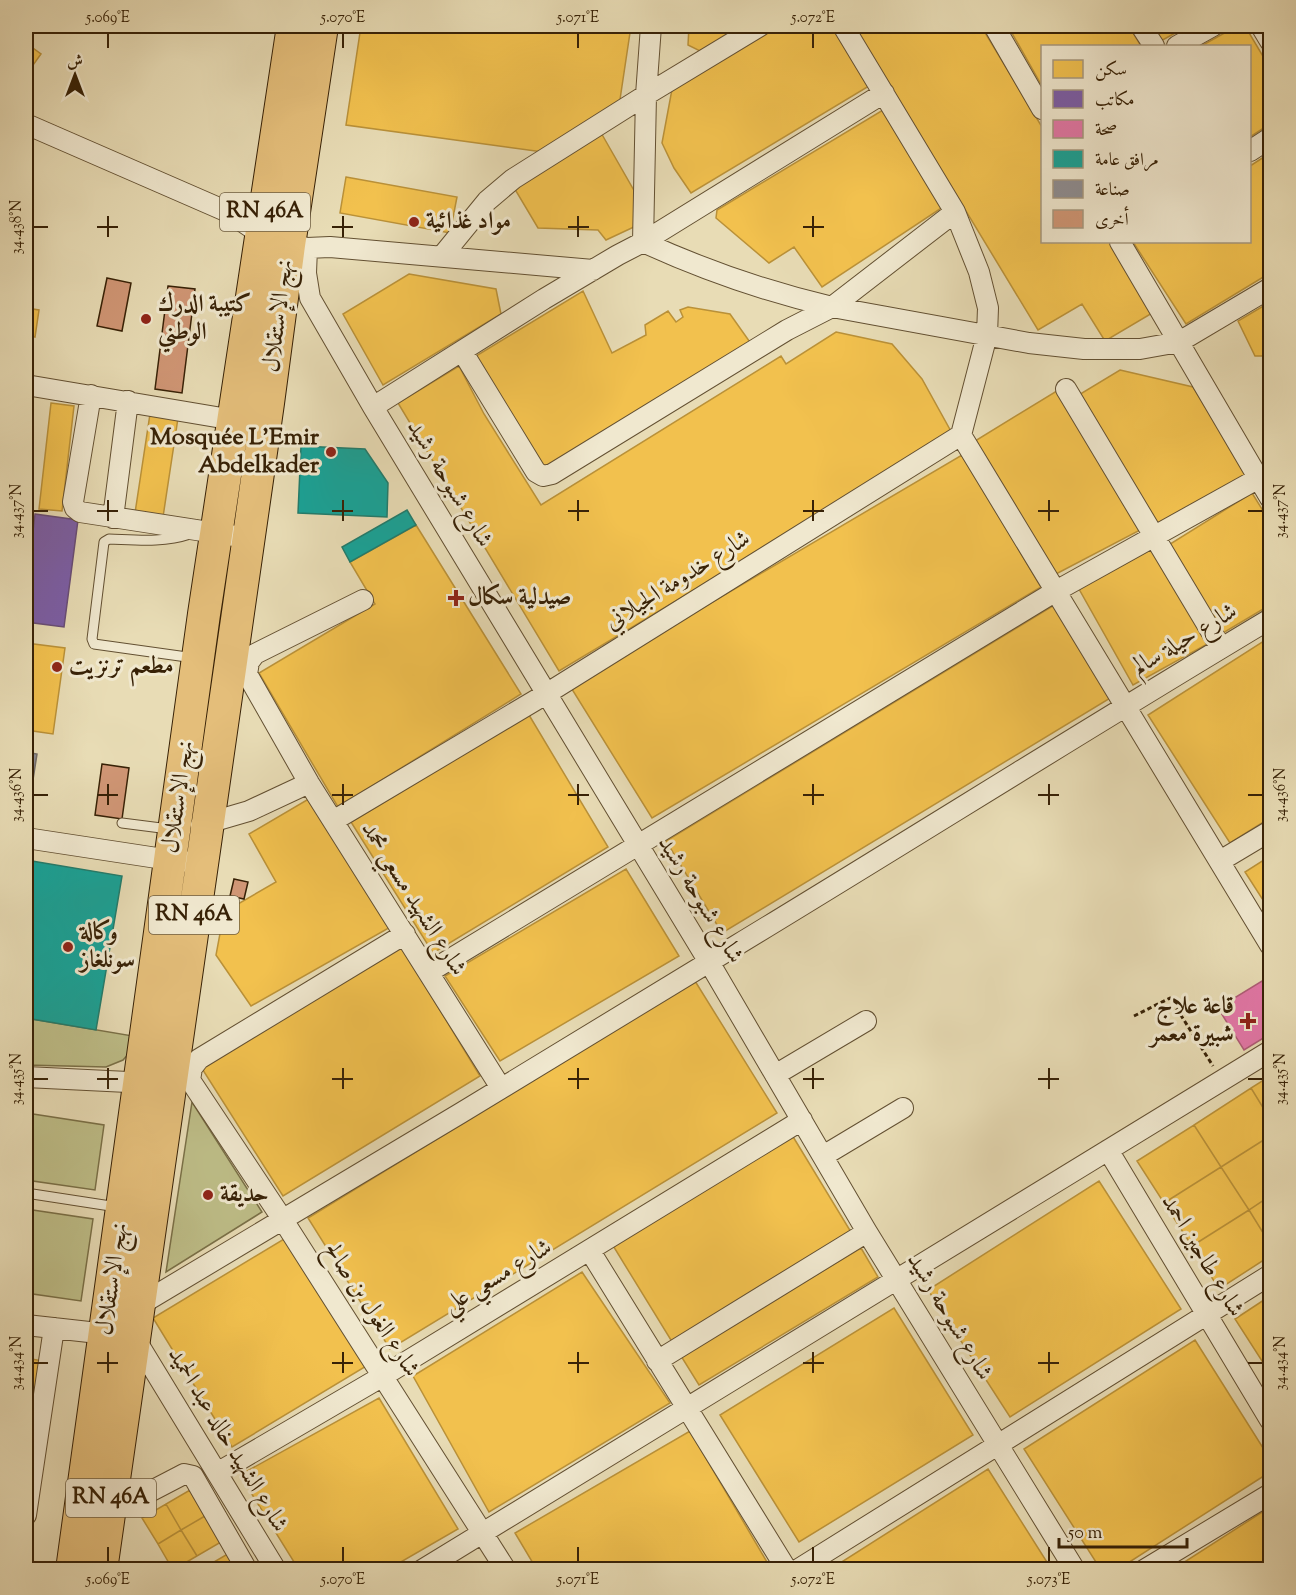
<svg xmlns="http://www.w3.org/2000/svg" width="1296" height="1595" viewBox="0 0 1296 1595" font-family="'Sorts Mill Goudy',Amiri,serif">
<rect width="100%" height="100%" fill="#e8dcb5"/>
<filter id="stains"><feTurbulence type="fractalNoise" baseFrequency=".00333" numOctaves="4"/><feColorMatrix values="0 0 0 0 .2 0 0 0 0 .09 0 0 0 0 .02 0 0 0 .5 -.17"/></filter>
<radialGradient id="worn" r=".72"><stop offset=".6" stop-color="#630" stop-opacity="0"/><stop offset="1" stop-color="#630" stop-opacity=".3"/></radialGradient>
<path fill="#bebe88" stroke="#7a7047" stroke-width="1.5" d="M26,1018L133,1036L131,1051L123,1060L106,1067L26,1065Z
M192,1102L262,1212L166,1272Z
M33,1114L104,1125L95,1190L26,1180Z
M26,1209L93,1219L81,1301L26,1293Z"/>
<path fill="#f2c14e" stroke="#ba9138" stroke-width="1.5" d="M361,26H631L619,106L543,152L346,125Z
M689,26H742L700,51L688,45Z
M771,26H832L869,86L691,193L674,168L662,143L673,84Z
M854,26H981L1042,127V242H1111L1154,312L1105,341L1082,304L1038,330Z
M1008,26H1129L1141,46H1042V86Z
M1149,26H1188L1159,42Z
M1237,26H1245L1270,68V124L1250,137V46H1201Z
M26,43L41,54L26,75Z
M883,110L943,207L822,287L794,247L769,263L716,218L717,210Z
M600,131L636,194V226L606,240L598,230L538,228L513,186Z
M1270,153V273L1186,324L1133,242H1250V166Z
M346,177L457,197L450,233L340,213Z
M409,274L496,289L501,314L383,385L343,314Z
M583,291L612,353L646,335L645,325L668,311L676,322L683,317L680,310L688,307L730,314L752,345L542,469L510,416L476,356Z
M1270,302V356H1255L1238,321Z
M26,308L39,310L35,337L26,335Z
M836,332L892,344L922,379L953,435L559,671L398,403L459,366L484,414L541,505L781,356L786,364Z
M1120,370L1193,387L1247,475L1157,528L1077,396Z
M1060,389L1144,528L1056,574L975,441Z
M51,403L74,406L62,511L39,509Z
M150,414L178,418L163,517L135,513Z
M962,455L1041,587L652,818L570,686Z
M1252,493L1270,522V605L1223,633L1167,546Z
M416,525L521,694L338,807L259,673L375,604L350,562Z
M1157,546L1211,642L1133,685L1079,589Z
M1056,604L1112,697L722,933L666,841Z
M1270,637V818L1230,843L1148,715Z
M26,643L65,648L53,734L26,730Z
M529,715L608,847L433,953L351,822Z
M312,797L394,925L251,1006L216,955L224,912L276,882L249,834Z
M1270,856V911L1245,872Z
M626,869L679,956L500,1061L445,976Z
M401,946L480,1076L283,1196L201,1067Z
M695,981L777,1113L390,1349L308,1218Z
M1270,1076V1119L1251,1088Z
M1251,1088L1270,1119V1136L1221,1167L1194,1125Z
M1194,1125L1221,1167L1164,1203L1137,1161Z
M792,1135L854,1237L674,1345L612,1244Z
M1270,1136V1196L1249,1210L1221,1167Z
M1221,1167L1249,1210L1192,1246L1164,1203Z
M1099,1181L1181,1309L1010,1417L928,1290Z
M1270,1196V1244L1249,1210Z
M1249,1210L1270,1244V1256L1219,1289L1192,1246Z
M289,1236L368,1365L232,1447L153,1318Z
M861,1248L878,1277L699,1385L681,1356Z
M582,1272L670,1403L489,1512L413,1376Z
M1270,1296V1356L1262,1361L1235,1319Z
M894,1308L973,1435L799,1542L720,1415Z
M1195,1340L1270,1459V1472L1117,1570H1101L1024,1449Z
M1270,1356V1374L1262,1361Z
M26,1358L43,1361L33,1419L26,1417Z
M379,1398L458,1529L387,1570H299L240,1475Z
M690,1431L767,1562L753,1570H537L515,1533Z
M988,1469L1052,1570H829Z
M190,1490L205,1516L181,1530L166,1504Z
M166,1504L181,1530L158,1544L142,1518Z
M1270,1507V1570H1172Z
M205,1516L221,1542L197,1556L181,1530Z
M181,1530L197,1556L173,1570L158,1544Z
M231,1552L241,1570H209L207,1566Z
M483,1563L487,1570H472Z"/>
<path fill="#7b5ea7" stroke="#674c77" stroke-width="1.5" d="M35,514L78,520L64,627L26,622V591Z"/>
<path fill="#e377a8" stroke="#af5d77" stroke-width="1.5" d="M1262,981L1270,994V1034L1244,1050L1218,1008Z"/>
<path fill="#17a398" stroke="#217c6c" stroke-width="1.5" d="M301,446L365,449L388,483L387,517L298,513Z
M407,510L416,525L350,562L342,547Z
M26,860L122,876L96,1030L26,1018Z"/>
<path fill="#8d8d92" stroke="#736d68" stroke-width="1.5" d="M26,752L37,754L27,818H26Z"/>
<path fill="#d09675" stroke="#372106" stroke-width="1.5" d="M107,278L131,283L122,331L97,326Z
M168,286L195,289L182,393L155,389Z
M102,764L129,768L122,819L95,815Z
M234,879L248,882L244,899L230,896Z"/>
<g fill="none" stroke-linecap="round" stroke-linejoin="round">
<g stroke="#635032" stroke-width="11">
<path id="service" d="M190,534C163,543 137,540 109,539L104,542L92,639L94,644L194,658
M122,823L169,829
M26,1193L117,1207"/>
</g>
<g stroke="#635032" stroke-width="22">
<path id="minor" d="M651,26L646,95L643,242C704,270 768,292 832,307L1029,343L1084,349H1140L1179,342L1270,288
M994,26L1042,109
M1141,26L1154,46
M1261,26L1270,41
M1177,46L1213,26
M26,124L228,212L262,235L307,248L330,247L593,270
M1250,151L1270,138
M1120,242L1270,498
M307,248L306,273L310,298L373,407L709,962L867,1232L1075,1570
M442,256L487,201L513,179L646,95L760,26
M462,351L536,472L543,476L552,474L787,330L832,307L955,212
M26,385L234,420
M1066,389L1221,648
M91,395L73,502L75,508L80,512L248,538
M373,407L544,299L618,255L643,242L884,93
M961,435L1270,945
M113,518L128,401
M363,600L255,654L249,662L247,674L309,783L501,1088
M333,821L546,694L961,435L987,335L988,308L979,272L955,212L843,26
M201,825L249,811L309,783
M26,838L170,860L201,863
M1220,861L1270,831
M429,972L1056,591L1259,478
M775,1075L866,1021
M26,1077L148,1083
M190,1080L283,1220L506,1570
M190,1080L192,1068L199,1059L405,934
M1108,1150L1270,1420
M823,1156L903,1108
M590,1251L787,1570
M134,1305L138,1306C339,1187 538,1067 737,945C915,837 1091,726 1270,619
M26,1325L134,1337L276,1570
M657,1361L867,1232
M217,1473L383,1376L802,1120
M109,1513L184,1474L193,1476L247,1570
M26,1515L54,1328
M422,1570L1270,1051
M797,1570L1270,1275
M1144,1570L1270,1494"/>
</g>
<g stroke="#372106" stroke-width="34">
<path id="primary" d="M72,1570L204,614L293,26
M101,1570L268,403L289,245L322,26"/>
</g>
<path stroke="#372106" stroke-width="3" stroke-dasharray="4.5 3" stroke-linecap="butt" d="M1134,1016L1170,998L1213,1066"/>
<use href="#service" stroke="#f0e8cf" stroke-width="9"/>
<use href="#minor" stroke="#f0e8cf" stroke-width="20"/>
<use href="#primary" stroke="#e4be7a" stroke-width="32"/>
</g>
<path fill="none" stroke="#372106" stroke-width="2" d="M108,33V48M343,33V48M578,33V48M813,33V48M108,216V237M343,216V237M578,216V237M813,216V237M33,227H48M97,227H118M332,227H353M568,227H589M803,227H824M108,500V521M343,500V521M578,500V521M813,500V521M1049,500V521M33,511H48M97,511H118M332,511H353M568,511H589M803,511H824M1038,511H1059M1248,511H1263M108,784V805M343,784V805M578,784V805M813,784V805M1049,784V805M33,795H48M97,795H118M332,795H353M568,795H589M803,795H824M1038,795H1059M1248,795H1263M108,1068V1089M343,1068V1089M578,1068V1089M813,1068V1089M1049,1068V1089M33,1079H48M97,1079H118M332,1079H353M568,1079H589M803,1079H824M1038,1079H1059M1248,1079H1263M108,1352V1373M343,1352V1373M578,1352V1373M813,1352V1373M1049,1352V1373M33,1363H48M97,1363H118M332,1363H353M568,1363H589M803,1363H824M1038,1363H1059M1248,1363H1263M108,1547V1562M343,1547V1562M578,1547V1562M813,1547V1562M1049,1547V1562"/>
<g fill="#8f2418" stroke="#f0e8cf" stroke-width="2">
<circle cx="414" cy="222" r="6"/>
<circle cx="146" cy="319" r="6"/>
<circle cx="331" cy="452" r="6"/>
<path d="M453 589h6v6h6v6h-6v6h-6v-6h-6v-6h6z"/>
<circle cx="57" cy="667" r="6"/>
<circle cx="68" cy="947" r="6"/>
<path d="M1245 1012h6v6h6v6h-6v6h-6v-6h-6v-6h6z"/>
<circle cx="208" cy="1195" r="6"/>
</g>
<g text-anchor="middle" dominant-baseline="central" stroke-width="6" stroke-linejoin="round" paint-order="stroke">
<g fill="#f0e8cf" stroke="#6e5d42" stroke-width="1.5">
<rect x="220" y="193" width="90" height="38" rx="4.5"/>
<rect x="149" y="896" width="90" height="38" rx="4.5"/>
<rect x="66" y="1479" width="90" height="38" rx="4.5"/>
</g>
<g font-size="22" font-weight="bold" fill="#372106">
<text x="265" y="212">RN 46A</text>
<text x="194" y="915">RN 46A</text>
<text x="111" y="1498">RN 46A</text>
</g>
<g font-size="24" font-weight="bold" fill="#372106" stroke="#f0e8cf" text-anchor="start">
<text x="426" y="222">مواد غذائية</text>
<text x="158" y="305">كتيبة الدرك<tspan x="158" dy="28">الوطني</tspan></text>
<text x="319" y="438" text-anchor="end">Mosquée L'Emir<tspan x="319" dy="28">Abdelkader</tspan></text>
<text x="468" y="598">صيدلية سكال</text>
<text x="69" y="667">مطعم ترنزيت</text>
<text x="80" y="933">وكالة<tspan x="80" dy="28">سونلغاز</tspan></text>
<text x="1234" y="1007" text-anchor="end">قاعة علاج<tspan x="1234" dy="28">شبيرة معمر</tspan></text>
<text x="220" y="1195">حديقة</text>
</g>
<g font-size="24" fill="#372106" stroke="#f0e8cf">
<text transform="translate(279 316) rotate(-83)">نهج الإستقلال</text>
<text transform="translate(449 484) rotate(59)">شارع شبوحة رشيد</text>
<text transform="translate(678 581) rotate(-32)">شارع خدومة الجيلاني</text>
<text transform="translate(1185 640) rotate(-31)">شارع حيلة سالم</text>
<text transform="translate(179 797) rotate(-82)">نهج الإستقلال</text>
<text transform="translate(413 899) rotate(58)">شارع الشهيد مسعي محمد</text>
<text transform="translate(700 900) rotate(59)">شارع شبوحة رشيد</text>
<text transform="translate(1202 1256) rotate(59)">شارع طاجين احمد</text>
<text transform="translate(498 1277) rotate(-31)">شارع مسعي علي</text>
<text transform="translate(113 1279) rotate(-82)">نهج الإستقلال</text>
<text transform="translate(371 1310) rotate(57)">شارع الغول بن صالح</text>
<text transform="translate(949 1317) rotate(59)">شارع شبوحة رشيد</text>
<text transform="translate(227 1440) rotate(59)">شارع الشهيد خالد عبد الحميد</text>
</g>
</g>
<rect width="1296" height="1595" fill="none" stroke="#e8dcb5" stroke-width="66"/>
<rect x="1041" y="45" width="210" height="198" fill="#f0e8cf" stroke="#a6987f" stroke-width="1.5"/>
<rect x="1053" y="60" width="30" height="18" fill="#f2c14e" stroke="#a6987f" stroke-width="1.5"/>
<text x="1095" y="75" font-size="18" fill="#372106">سكن</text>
<rect x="1053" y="90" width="30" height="18" fill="#7b5ea7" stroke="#a6987f" stroke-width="1.5"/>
<text x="1095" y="105" font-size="18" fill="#372106">مكاتب</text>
<rect x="1053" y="120" width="30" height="18" fill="#e377a8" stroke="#a6987f" stroke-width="1.5"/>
<text x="1095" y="135" font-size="18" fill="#372106">صحة</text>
<rect x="1053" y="150" width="30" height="18" fill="#17a398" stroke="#a6987f" stroke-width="1.5"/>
<text x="1095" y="165" font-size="18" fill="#372106">مرافق عامة</text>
<rect x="1053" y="180" width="30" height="18" fill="#8d8d92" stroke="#a6987f" stroke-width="1.5"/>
<text x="1095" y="195" font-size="18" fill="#372106">صناعة</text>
<rect x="1053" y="210" width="30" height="18" fill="#d09675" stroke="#a6987f" stroke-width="1.5"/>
<text x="1095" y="225" font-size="18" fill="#372106">أخرى</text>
<g transform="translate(75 75)" stroke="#f0e8cf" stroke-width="4.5" paint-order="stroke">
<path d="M0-4.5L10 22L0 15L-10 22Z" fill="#372106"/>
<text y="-9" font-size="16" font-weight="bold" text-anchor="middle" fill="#372106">ش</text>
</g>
<path d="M1059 1538v9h128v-9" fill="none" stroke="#372106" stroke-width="3"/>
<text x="1068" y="1538" font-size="18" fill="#372106" stroke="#f0e8cf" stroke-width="4.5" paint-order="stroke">50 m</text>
<rect x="33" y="33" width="1230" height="1529" fill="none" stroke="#372106" stroke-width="2"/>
<g font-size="15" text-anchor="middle" fill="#372106">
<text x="108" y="22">5.069°E</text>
<text x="343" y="22">5.070°E</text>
<text x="578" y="22">5.071°E</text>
<text x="813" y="22">5.072°E</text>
<text transform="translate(16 227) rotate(-90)" y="5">34.438°N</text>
<text transform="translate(16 511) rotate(-90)" y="5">34.437°N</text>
<text transform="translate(1280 511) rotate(-90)" y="5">34.437°N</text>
<text transform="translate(16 795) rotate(-90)" y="5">34.436°N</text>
<text transform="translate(1280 795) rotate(-90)" y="5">34.436°N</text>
<text transform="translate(16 1079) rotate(-90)" y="5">34.435°N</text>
<text transform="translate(1280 1079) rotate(-90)" y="5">34.435°N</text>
<text transform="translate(16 1363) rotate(-90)" y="5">34.434°N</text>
<text transform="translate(1280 1363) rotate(-90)" y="5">34.434°N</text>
<text x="108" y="1584">5.069°E</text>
<text x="343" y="1584">5.070°E</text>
<text x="578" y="1584">5.071°E</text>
<text x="813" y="1584">5.072°E</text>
<text x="1049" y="1584">5.073°E</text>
</g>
<rect width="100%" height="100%" filter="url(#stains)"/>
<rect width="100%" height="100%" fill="url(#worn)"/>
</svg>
